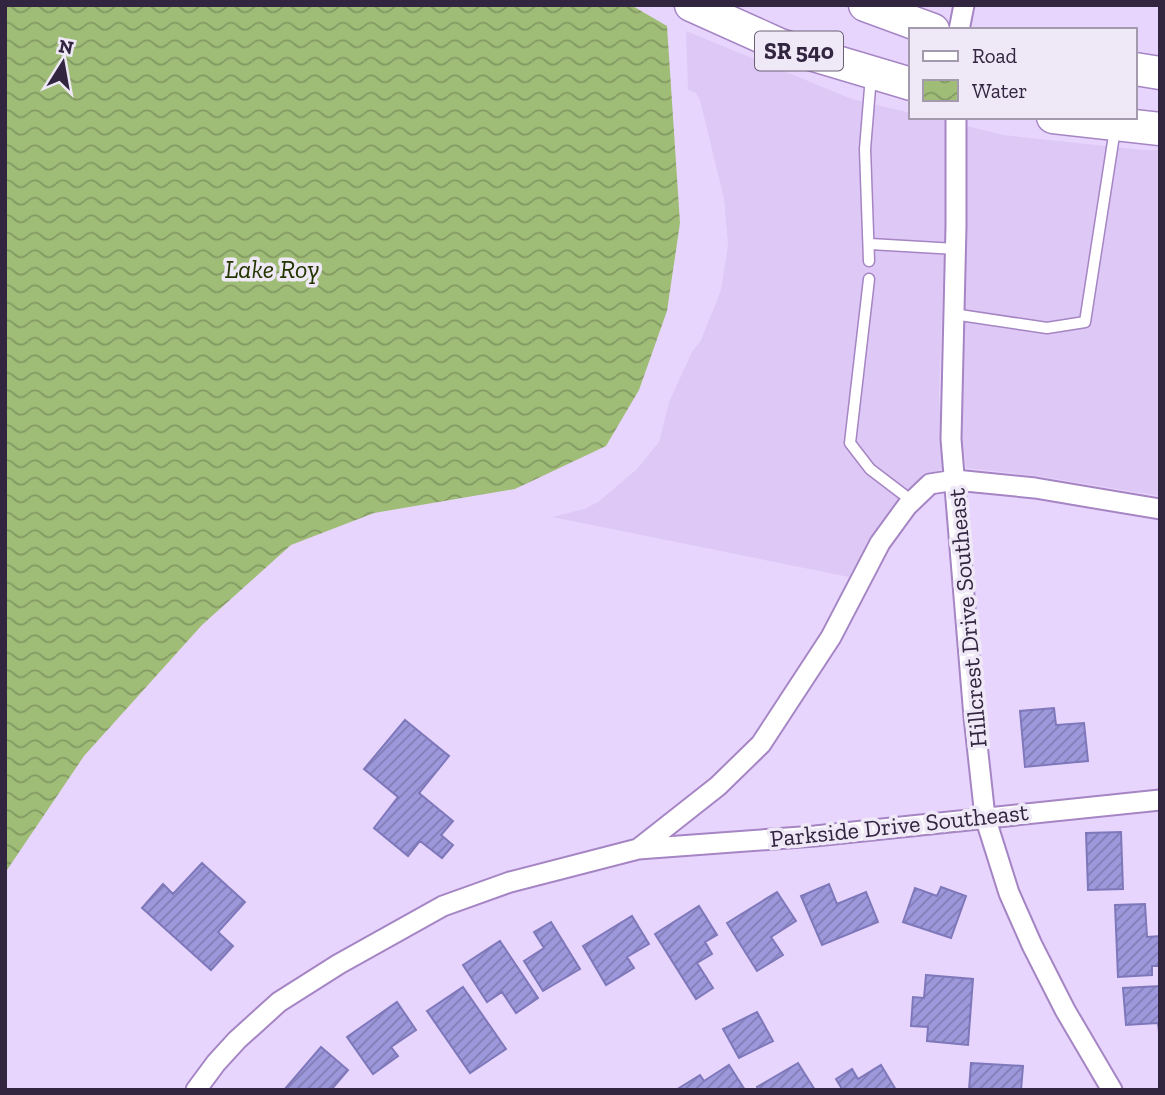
<svg xmlns="http://www.w3.org/2000/svg" width="1165" height="1095" viewBox="0 0 1165 1095" font-family="'Zilla Slab',serif">
<defs>
<pattern id="water-waves" width="16" height="10" patternUnits="userSpaceOnUse" patternTransform="scale(1.75)"><rect width="16" height="10" fill="#a0bd77"/><path d="M0 5q4-4 8 0t8 0" fill="none" stroke="#839963"/></pattern>
<pattern id="building-hatch" width="6" height="6" patternUnits="userSpaceOnUse" patternTransform="scale(1.75)"><rect width="6" height="6" fill="#9d98dc"/><path d="M-1 1l2-2M0 6l6-6M5 7l2-2" fill="none" stroke="#817cb4"/></pattern>
</defs>
<rect width="100%" height="100%" fill="#e8d5fd"/>
<path fill="#dec8f5" d="M686,31L852,99L911,113V117H930L945,121V227L939,394L943,469L923,475L899,498L870,537L849,577L552,517L584,509L598,502L637,469L659,442L669,402L692,352L701,340L721,290L728,245L724,199L700,100L696,93L688,90Z
M967,126L1003,135L1144,150H1160V496L1037,476L966,468L962,438V393L967,226Z"/>
<path fill="url(#water-waves)" d="M5,5H631L667,26L680,223L667,311L639,390L606,446L515,489L374,513L291,545L202,625L84,756L5,873Z"/>
<path fill="url(#building-hatch)" stroke="#7e78ba" stroke-width="2" d="M1054,708L1056,725L1084,723L1088,761L1025,767L1020,711Z
M405,720L449,756L419,793L453,821L441,835L453,845L442,858L420,841L408,856L374,828L398,797L364,769Z
M1121,832L1123,889L1088,890L1086,833Z
M202,863L245,902L218,932L233,946L211,970L142,908L163,884L173,894Z
M829,884L837,904L866,892L878,922L822,945L801,896Z
M941,887L966,896L951,938L903,922L915,888L937,896Z
M777,892L796,921L771,937L783,955L757,971L727,923Z
M1145,904L1147,937L1160,936V966H1152V975L1118,977L1115,905Z
M699,906L717,935L705,942L712,954L697,963L713,988L696,999L655,934Z
M632,916L649,944L627,957L634,968L606,985L583,946Z
M551,922L580,969L543,991L524,961L544,948L534,932Z
M500,941L538,998L516,1013L502,992L487,1002L463,965Z
M926,975L973,979L968,1045L927,1041L928,1027L911,1026L913,997L924,998Z
M1160,986V1041L1158,1023L1126,1025L1123,988Z
M463,987L506,1049L470,1073L427,1011Z
M397,1002L416,1030L391,1047L398,1056L373,1074L347,1037Z
M757,1012L773,1041L739,1058L723,1029Z
M321,1047L348,1070L331,1090H284Z
M798,1063L815,1090H758L757,1087Z
M971,1063L1023,1066L1021,1090H969Z
M729,1065L745,1090H676L700,1075L704,1081Z
M881,1065L896,1090H840L842,1089L836,1079L852,1069L858,1079Z"/>
<g fill="none" stroke-linecap="round" stroke-linejoin="round">
<g stroke="#a585c4" stroke-width="13">
<path id="service" d="M870,244L956,249
M869,261L865,149L871,76
M869,279L850,443L870,469L912,501
M953,314L1047,328L1085,322L1115,129"/>
</g>
<g stroke="#a585c4" stroke-width="23">
<path id="minor" d="M959,30L964,5
M956,117V226L951,439L974,717L985,817L1009,893L1032,945L1065,1010L1112,1090
M638,849L815,836L1160,800
M196,1090L216,1063L237,1040L279,1002L339,964L443,906L510,882L638,849L718,786L761,744L831,637L880,543L907,506L930,484L955,480L1035,488L1160,509"/>
</g>
<g stroke="#a585c4" stroke-width="35">
<path id="primary" d="M691,5L780,45L911,84
M865,5L933,30
M1135,69L1160,73
M1053,117L1160,129"/>
</g>
<use href="#service" stroke="#fff" stroke-width="10"/>
<use href="#minor" stroke="#fff" stroke-width="19"/>
<use href="#primary" stroke="#fff" stroke-width="32"/>
</g>
<g text-anchor="middle" dominant-baseline="central" stroke-width="7" stroke-linejoin="round" paint-order="stroke">
<rect fill="#efe8f6" stroke="#6b6076" stroke-width="2" x="755" y="31.5" width="88" height="39" rx="5"/>
<g font-size="23" font-weight="bold" fill="#32253f">
<text x="799" y="51">SR 540</text>
</g>
<g font-size="24" fill="#32253f" stroke="#efe8f6">
<text transform="translate(967 618) rotate(-95)">Hillcrest Drive Southeast</text>
<text transform="translate(899 825) rotate(-6)">Parkside Drive Southeast</text>
</g>
<g font-size="26" font-style="italic" fill="#243500" stroke="#efe8f6">
<text x="272" y="269">Lake Roy</text>
</g>
</g>
<rect width="1165" height="1095" fill="none" stroke="#32253f" stroke-width="14"/>
<rect x="909" y="28" width="228" height="91" fill="#efe8f6" stroke="#a39aad" stroke-width="2"/>
<rect x="923" y="51" width="35" height="10" fill="#ffffff" stroke="#a39aad" stroke-width="2"/>
<text x="972" y="63" font-size="21" fill="#32253f">Road</text>
<rect x="923" y="80" width="35" height="21" fill="url(#water-waves)" stroke="#a39aad" stroke-width="2"/>
<text x="972" y="98" font-size="21" fill="#32253f">Water</text>
<g transform="translate(63 63) rotate(11)" stroke="#efe8f6" stroke-width="5" paint-order="stroke">
<path d="M0-5L12 26L0 18L-12 26Z" fill="#32253f"/>
<text y="-10" font-size="19" font-weight="bold" text-anchor="middle" fill="#32253f">N</text>
</g>
</svg>
